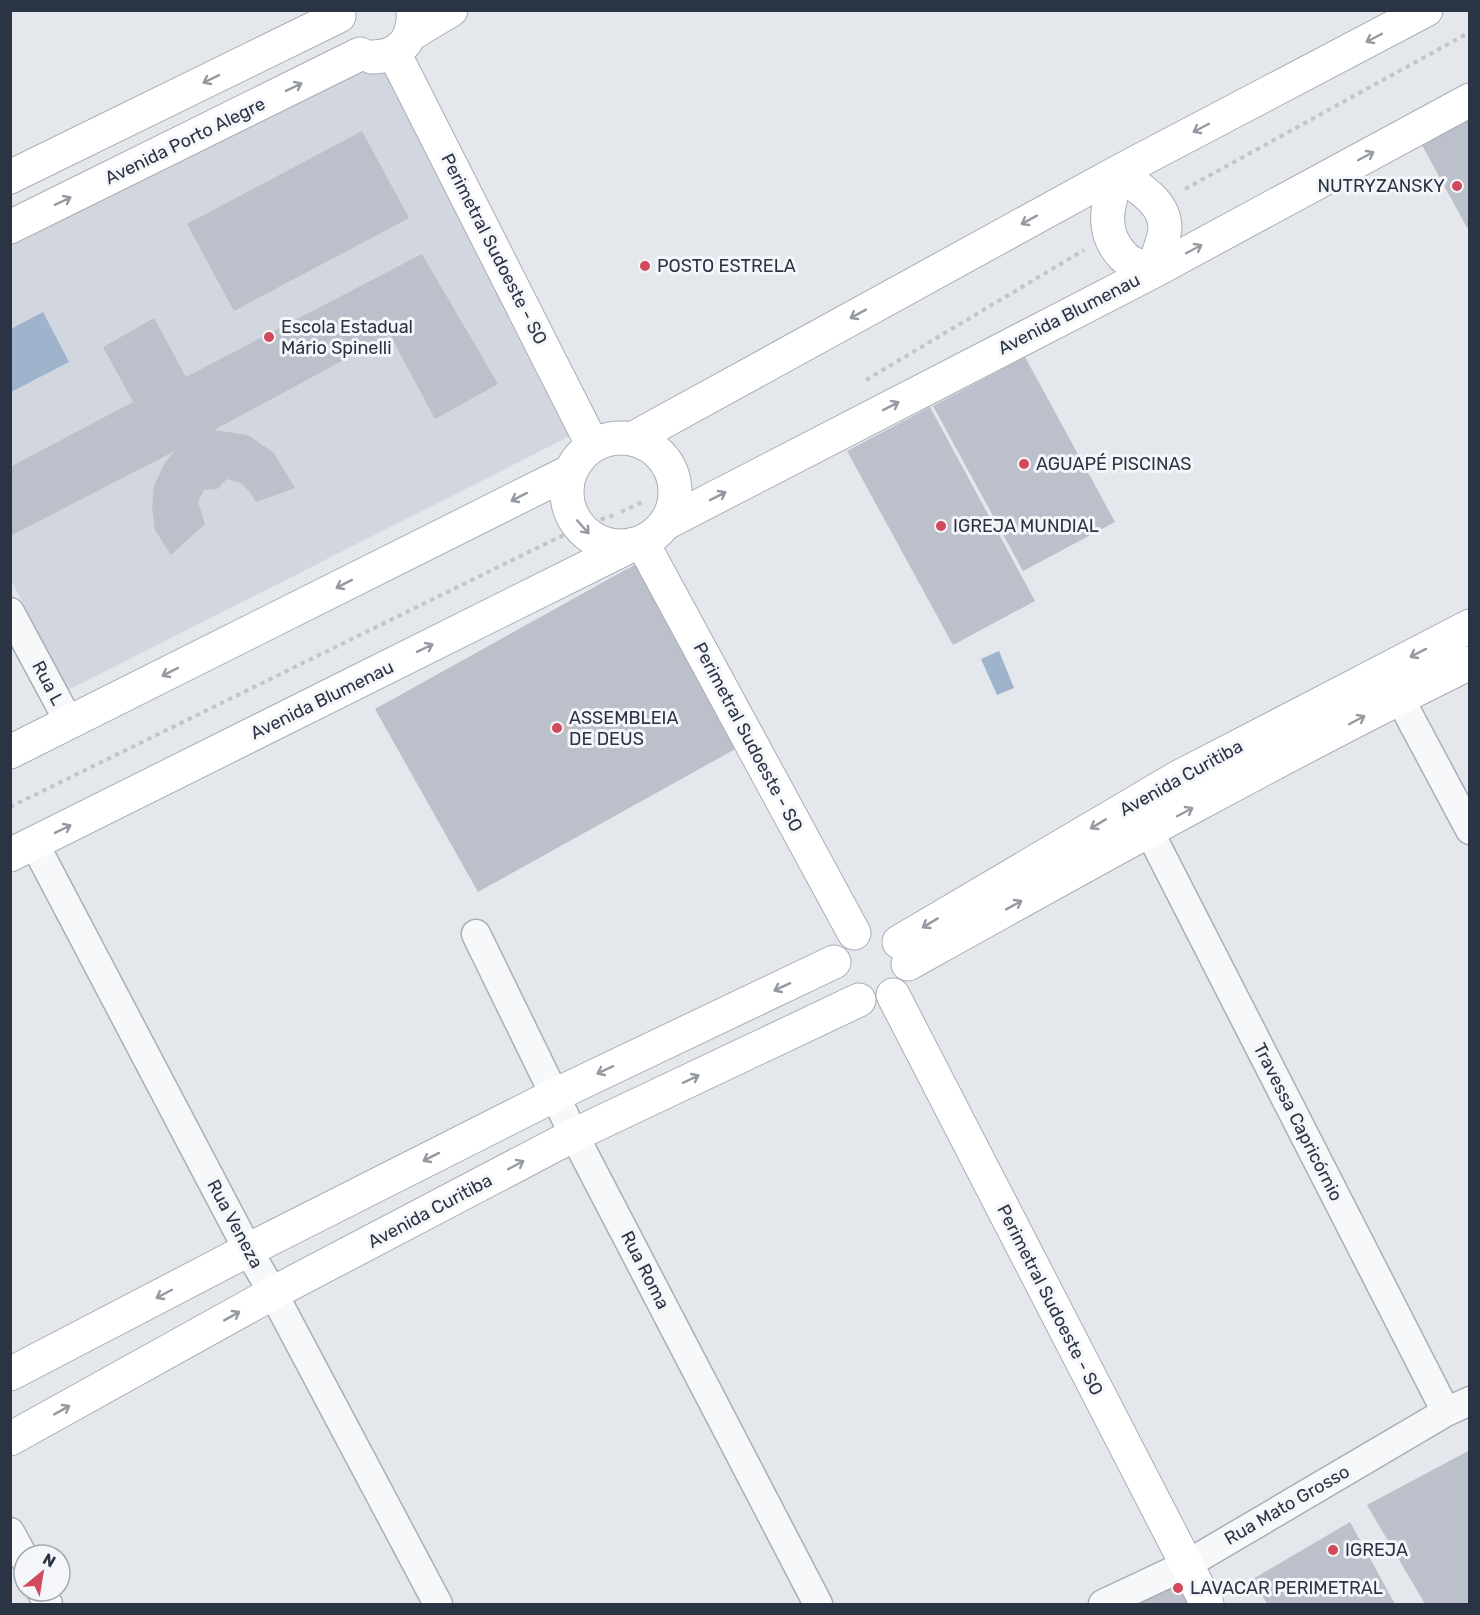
<svg xmlns="http://www.w3.org/2000/svg" width="1480" height="1615" viewBox="0 0 1480 1615" font-family="Rubik,sans-serif">
<rect width="100%" height="100%" fill="#e4e7ec"/>
<path fill="#d2d6de" d="M381,62L578,432L68,690L11,580V243Z"/>
<path fill="#9fb4cc" d="M43,312L69,362L11,392V329Z
M999,651L1014,688L997,695L981,659Z"/>
<path fill="#bbc0ca" d="M1470,110V233L1418,138Z
M362,131L409,218L234,311L187,224Z
M422,254L498,384L435,419L390,335L214,430L248,435L274,453L295,488L256,502L249,491L241,483L227,479L217,489L204,490L198,502L205,524L171,555L155,530L152,507L154,486L164,464L175,451L10,536V467L133,402L103,347L154,318L186,377Z
M1025,357L1115,522L1023,571L933,406Z
M930,407L1035,601L953,645L847,451Z
M636,564L739,747L478,892L375,709Z
M1470,1450V1604H1425L1367,1505Z
M1350,1522L1395,1604H1267L1253,1579Z
M1189,1571L1207,1604H1126Z"/>
<g fill="none" stroke-linecap="round" stroke-linejoin="round">
<g stroke="#a9aeb7" stroke-width="31">
<path id="street" d="M10,612L69,722
M1390,680L1470,830
M1149,831L1446,1412
M34,843L248,1250L273,1293L438,1604
M476,934L574,1135L818,1604
M10,1532L24,1558
M41,1591L48,1604
M1103,1604L1186,1565L1446,1412L1470,1401"/>
</g>
<g stroke="#a9aeb7" stroke-width="35">
<path id="secondary" d="M411,34L451,10
M394,53L593,446
M372,57C401,57 415,38 413,10
M1118,172C1136,187 1164,200 1165,227C1165,238 1156,260 1152,272C1143,267 1130,264 1123,256C1098,230 1109,202 1118,172Z
M10,177L339,16
M10,227L360,54
M567 492a54 54 0 1 1 108 0a54 54 0 1 1-108 0Z
M632,439L1118,172L1426,10
M666,523L1152,272L1470,100
M642,542L854,933
M10,752L571,471
M10,855L634,544
M899,942L1177,778L1470,626
M908,964C1093,861 1279,757 1470,663
M893,995L1207,1604
M10,1374L248,1250L555,1095L834,962
M10,1439L273,1293L574,1135L859,1000"/>
</g>
<path stroke="#c2c5cb" stroke-width="4" stroke-dasharray="4.5 4.5" stroke-linecap="butt" d="M1185,189L1470,32
M866,380L1084,250
M621,512L642,502
M10,807L543,545L580,527L614,515"/>
<use href="#street" stroke="#f7f8fa" stroke-width="28"/>
<use href="#secondary" stroke="#fff" stroke-width="33"/>
</g>
<defs><path id="oneway-shaft" d="M-6 0H5M1.5-3L5.5 0L1.5 3" fill="none" stroke-width="1.6" stroke-linecap="round" stroke-linejoin="round" transform="scale(1.5)"/></defs>
<g stroke="#959aa2">
<use href="#oneway-shaft" transform="translate(1374 38) rotate(152)"/>
<use href="#oneway-shaft" transform="translate(211 79) rotate(154)"/>
<use href="#oneway-shaft" transform="translate(294 87) rotate(-26)"/>
<use href="#oneway-shaft" transform="translate(1201 128) rotate(152)"/>
<use href="#oneway-shaft" transform="translate(1366 156) rotate(-28)"/>
<use href="#oneway-shaft" transform="translate(63 201) rotate(-26)"/>
<use href="#oneway-shaft" transform="translate(1029 220) rotate(151)"/>
<use href="#oneway-shaft" transform="translate(1194 249) rotate(-28)"/>
<use href="#oneway-shaft" transform="translate(858 314) rotate(151)"/>
<use href="#oneway-shaft" transform="translate(891 406) rotate(-27)"/>
<use href="#oneway-shaft" transform="translate(718 496) rotate(-27)"/>
<use href="#oneway-shaft" transform="translate(519 497) rotate(153)"/>
<use href="#oneway-shaft" transform="translate(583 527) rotate(48)"/>
<use href="#oneway-shaft" transform="translate(344 584) rotate(153)"/>
<use href="#oneway-shaft" transform="translate(425 648) rotate(-26)"/>
<use href="#oneway-shaft" transform="translate(1418 653) rotate(153)"/>
<use href="#oneway-shaft" transform="translate(170 672) rotate(153)"/>
<use href="#oneway-shaft" transform="translate(1357 720) rotate(-28)"/>
<use href="#oneway-shaft" transform="translate(1185 812) rotate(-28)"/>
<use href="#oneway-shaft" transform="translate(1098 824) rotate(149)"/>
<use href="#oneway-shaft" transform="translate(63 829) rotate(-26)"/>
<use href="#oneway-shaft" transform="translate(1014 905) rotate(-29)"/>
<use href="#oneway-shaft" transform="translate(930 923) rotate(149)"/>
<use href="#oneway-shaft" transform="translate(782 987) rotate(155)"/>
<use href="#oneway-shaft" transform="translate(605 1070) rotate(155)"/>
<use href="#oneway-shaft" transform="translate(691 1079) rotate(-25)"/>
<use href="#oneway-shaft" transform="translate(431 1157) rotate(153)"/>
<use href="#oneway-shaft" transform="translate(516 1165) rotate(-28)"/>
<use href="#oneway-shaft" transform="translate(164 1294) rotate(152)"/>
<use href="#oneway-shaft" transform="translate(232 1316) rotate(-29)"/>
<use href="#oneway-shaft" transform="translate(62 1410) rotate(-29)"/>
</g>
<g fill="#d1495b" stroke="#f4f6f9" stroke-width="2">
<circle cx="1457" cy="186" r="6"/>
<circle cx="645" cy="266" r="6"/>
<circle cx="269" cy="337" r="6"/>
<circle cx="1024" cy="464" r="6"/>
<circle cx="941" cy="526" r="6"/>
<circle cx="557" cy="728" r="6"/>
<circle cx="1333" cy="1550" r="6"/>
<circle cx="1178" cy="1588" r="6"/>
</g>
<g text-anchor="middle" dominant-baseline="central" stroke-width="6" stroke-linejoin="round" paint-order="stroke">
<g font-size="18" fill="#2b3445" stroke="#f4f6f9">
<text transform="translate(185 141) rotate(-26)">Avenida Porto Alegre</text>
<text transform="translate(494 249) rotate(63)">Perimetral Sudoeste - SO</text>
<text transform="translate(1069 314) rotate(-27)">Avenida Blumenau</text>
<text transform="translate(48 683) rotate(62)">Rua L</text>
<text transform="translate(322 700) rotate(-26)">Avenida Blumenau</text>
<text transform="translate(748 737) rotate(62)">Perimetral Sudoeste - SO</text>
<text transform="translate(1181 778) rotate(-29)">Avenida Curitiba</text>
<text transform="translate(1298 1122) rotate(63)">Travessa Capricórnio</text>
<text transform="translate(430 1211) rotate(-28)">Avenida Curitiba</text>
<text transform="translate(235 1224) rotate(62)">Rua Veneza</text>
<text transform="translate(645 1270) rotate(63)">Rua Roma</text>
<text transform="translate(1050 1300) rotate(63)">Perimetral Sudoeste - SO</text>
<text transform="translate(1287 1505) rotate(-30)">Rua Mato Grosso</text>
</g>
<g font-size="18" fill="#2b3445" stroke="#f4f6f9" text-anchor="start">
<text x="1445" y="186" text-anchor="end">NUTRYZANSKY</text>
<text x="657" y="266">POSTO ESTRELA</text>
<text x="281" y="327">Escola Estadual<tspan x="281" dy="21">Mário Spinelli</tspan></text>
<text x="1036" y="464">AGUAPÉ PISCINAS</text>
<text x="953" y="526">IGREJA MUNDIAL</text>
<text x="569" y="718">ASSEMBLEIA<tspan x="569" dy="21">DE DEUS</tspan></text>
<text x="1345" y="1550">IGREJA</text>
<text x="1190" y="1588">LAVACAR PERIMETRAL</text>
</g>
</g>
<rect width="1480" height="1615" fill="none" stroke="#2b3445" stroke-width="24"/>
<g transform="translate(42 1573) rotate(30)"><circle r="28" fill="#f4f6f9" stroke="#a4a8b1" stroke-width="1.5"/>
<path d="M0-4.5L10 22L0 15L-10 22Z" fill="#d1495b"/>
<text y="-9" font-size="16" font-weight="bold" text-anchor="middle" fill="#2b3445">N</text>
</g>
</svg>
